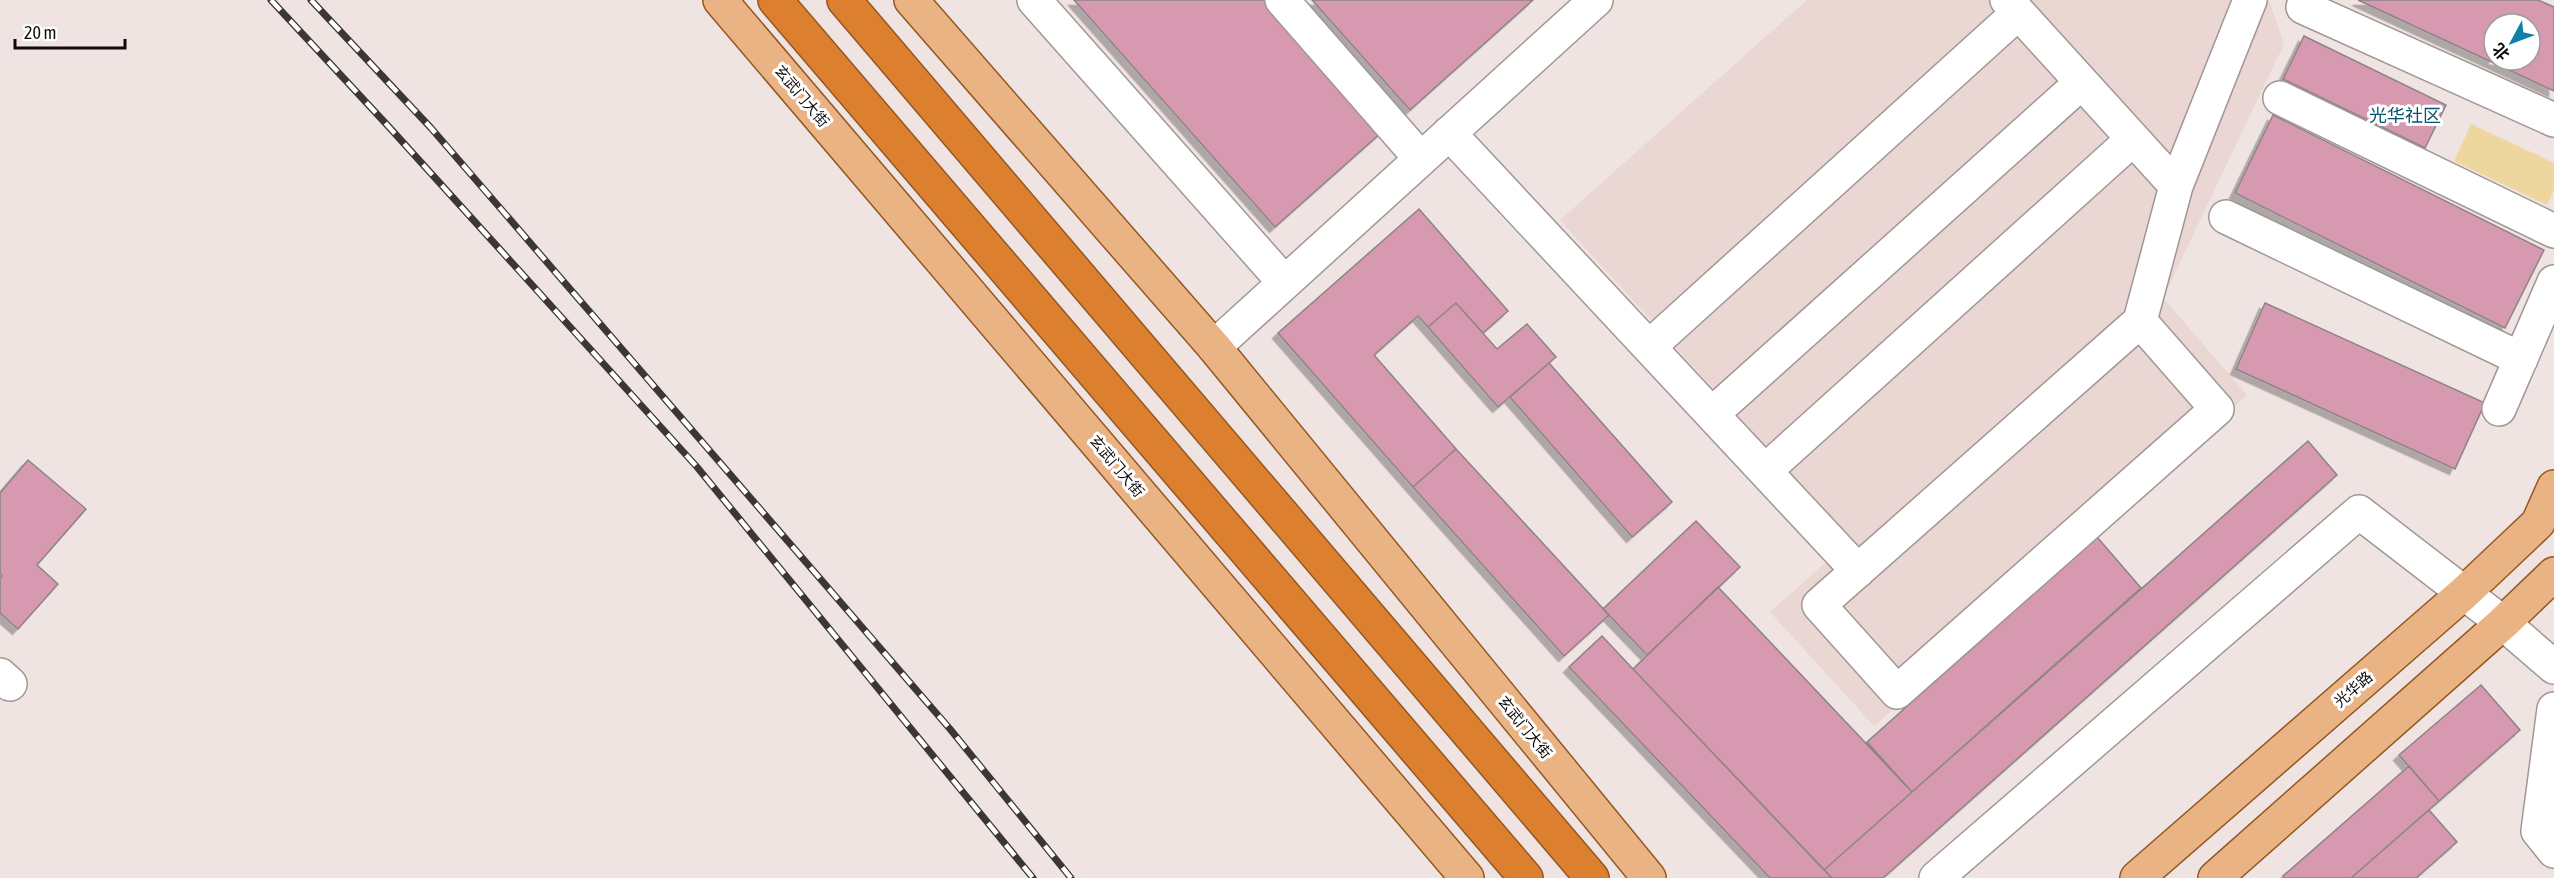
<svg xmlns="http://www.w3.org/2000/svg" width="2554" height="878" viewBox="0 0 2554 878" font-family="'Asap Condensed','Noto Sans SC',sans-serif">
<defs>
<filter id="shadow"><feDropShadow dx="-5.5" dy="5.5" stdDeviation="0" flood-color="#0004"/></filter>
</defs>
<rect width="100%" height="100%" fill="#efe4e2"/>
<path fill="#ead6d3" d="M1807,0H2269L2284,44L2163,298L2247,395L1874,726L1770,612L1851,540L1560,220Z"/>
<path fill="#eed79f" d="M2471,124L2554,163V190L2547,205L2454,161Z"/>
<path fill="#d699b0" stroke="#8d8487" stroke-width="1.5" fill-rule="evenodd" filter="url(#shadow)" d="M1074,0H1265L1382,132L1275,227Z
M1312,0H1533L1410,110Z
M2358,0H2538L2554,7V91ZM2494,24H2530V60H2494Z
M2304,36L2446,105L2425,148L2283,79Z
M2273,115L2544,250L2505,328L2235,193Z
M1419,209L1508,311L1483,333L1456,303L1428,327L1418,316L1374,355L1456,449L1413,487L1278,333Z
M1456,303L1497,349L1527,324L1556,357L1498,407L1428,327Z
M2265,303L2485,403L2455,469L2236,369Z
M1549,363L1672,502L1632,537L1510,397Z
M2308,441L2337,475L1883,878H1832L1824,870Z
M1456,449L1609,615L1564,656L1413,487Z
M28,460L86,509L37,565L58,584L18,629L0,613V578L2,576L0,573V493Z
M1696,521L1740,567L1647,655L1603,609Z
M2097,537L2141,588L1912,792L1867,742Z
M1718,587L1912,792L1824,870L1633,669Z
M1602,636L1633,669L1832,878H1770L1569,667Z
M2481,685L2520,730L2439,801L2399,755Z
M2409,766L2439,801L2351,878H2284L2283,876Z
M2429,810L2457,842L2416,878H2351Z"/>
<g fill="none" stroke-linecap="round" stroke-linejoin="round">
<g stroke="#a19795" stroke-width="36">
<path id="minor" d="M1034,0L1284,282
M1282,0L1421,159
M2007,0L2176,186
M2303,7L2554,120
M2280,98L2554,231
M1449,133L1858,571
M2226,217L2521,359
M2140,321L1819,605L1897,692L2217,409L2140,321L2176,186L2250,0
M1214,347L1596,0
M1649,347L2018,13
M2499,409L2554,282
M1712,414L2081,83
M1765,471L2133,139
M0,675L10,684
M2554,709L2538,831L2554,851
M1936,878L2359,512L2503,623L2554,667"/>
</g>
<g stroke="#945723" stroke-width="36">
<path id="major" d="M720,0L1467,878
M911,0L1214,347L1649,878
M2137,878L2464,593L2538,523L2554,487
M2215,878L2503,623L2554,574"/>
</g>
<g stroke="#945723" stroke-width="36">
<path id="highway" d="M775,0L1526,878
M844,0L1592,878"/>
</g>
<use href="#minor" stroke="#fff" stroke-width="33"/>
<use href="#major" stroke="#eab383" stroke-width="33"/>
<use href="#highway" stroke="#dc8030" stroke-width="33"/>
<g stroke="#3c3736" stroke-width="7">
<path id="rail" d="M271,0L389,127L697,467L1033,878
M311,0L431,128L950,729L1071,878"/>
</g>
<use href="#rail" stroke="#fff" stroke-width="4.5" stroke-dasharray="14" stroke-linecap="butt"/>
</g>
<g text-anchor="middle" dominant-baseline="central" stroke-width="6" stroke-linejoin="round" paint-order="stroke">
<g font-size="15" fill="#0f0b0b" stroke="#fff">
<text transform="translate(802 96) rotate(50)">玄武门大街</text>
<text transform="translate(1117 466) rotate(50)">玄武门大街</text>
<text transform="translate(2353 689) rotate(-41)">光华路</text>
<text transform="translate(1525 727) rotate(51)">玄武门大街</text>
</g>
<g font-size="18" fill="#05536e" stroke="#fff">
<text x="2405" y="115">光华社区</text>
</g>
</g>
<g transform="translate(2512 42) rotate(229)"><circle r="28" fill="#ffffff" stroke="#9f9d9d" stroke-width="1.5"/>
<path d="M0-4.5L10 22L0 15L-10 22Z" fill="#0f81a8"/>
<text y="-9" font-size="16" font-weight="bold" text-anchor="middle" fill="#0f0b0b">北</text>
</g>
<path d="M15 39v9h110v-9" fill="none" stroke="#0f0b0b" stroke-width="3"/>
<text x="24" y="39" font-size="18" fill="#0f0b0b" stroke="#ffffff" stroke-width="4.5" paint-order="stroke">20 m</text>
</svg>
